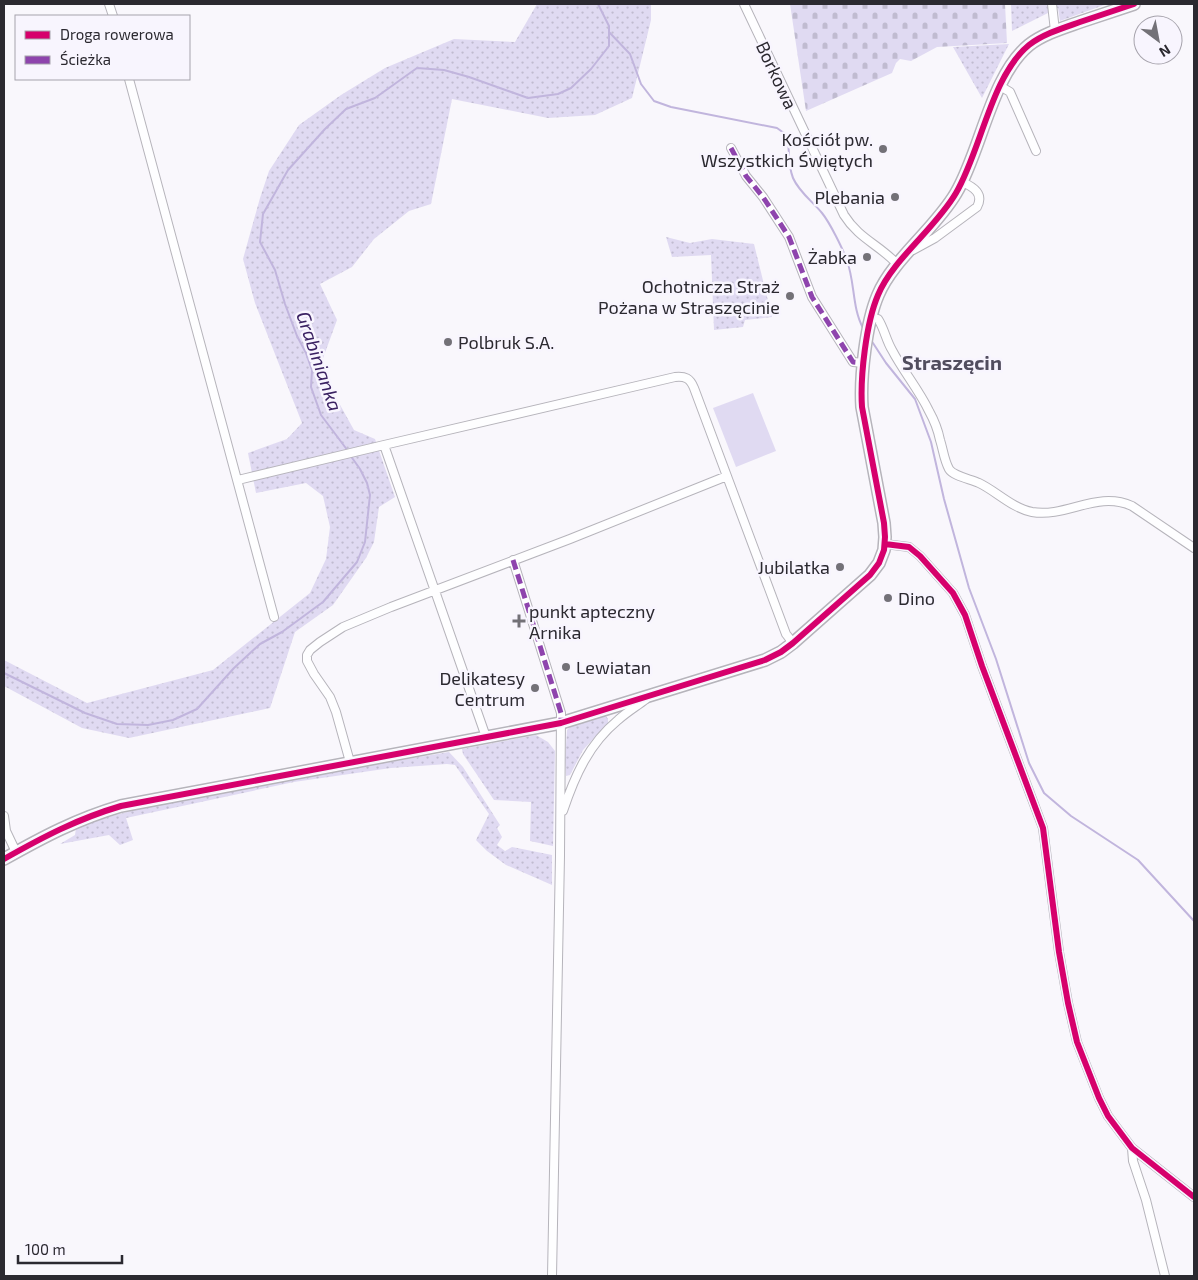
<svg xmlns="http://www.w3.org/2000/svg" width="1198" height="1280" viewBox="0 0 1198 1280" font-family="'Exo 2',sans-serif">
<defs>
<pattern id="grass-dots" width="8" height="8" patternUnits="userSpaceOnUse" patternTransform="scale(1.25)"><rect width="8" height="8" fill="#e0daf2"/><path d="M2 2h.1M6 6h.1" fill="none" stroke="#c0bbd0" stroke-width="1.8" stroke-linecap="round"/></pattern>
<pattern id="cemetery-stones" width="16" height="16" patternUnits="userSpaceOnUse" patternTransform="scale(1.25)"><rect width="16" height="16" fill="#e0daf2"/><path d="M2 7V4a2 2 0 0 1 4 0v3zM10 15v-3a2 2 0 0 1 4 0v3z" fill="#c0bbd0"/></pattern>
</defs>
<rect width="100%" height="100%" fill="#f9f7fc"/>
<path fill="url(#grass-dots)" d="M537,4H651V20L632,98L595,115L548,118L452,99L431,204L409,211L374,239L352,267L320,284L337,320L322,361L334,394L354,430L375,439L395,497L379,507L374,542L366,558L333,605L295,632L270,708L129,738L82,728L4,686V660L87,703L213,670L310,593L326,559L330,527L323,496L306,483L256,493L248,453L287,439L302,423L255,303L243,259L260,198L269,171L299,125L341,95L385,68L454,39L515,42Z
M1011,4H1107L1060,21L1058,8L1012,31Z
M1009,44L982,98L953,47Z
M666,237L690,243L712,239L754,244L772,317L745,320L743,327L714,330L711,255L672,257Z
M606,716L608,719V723L583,750L570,775L566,776L565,760L567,730L570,727Z
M536,735L548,742L555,751L553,846L530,841L531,802L494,800L463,754L462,749Z
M449,752L463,767L500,825L497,828L502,837L497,845L505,851L512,847L552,855V885L506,865L487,851L476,840L489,814L455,765L447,764L391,768L294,782L126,818L133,840L120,845L109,835L60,844L75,835L76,828L79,826C130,809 182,799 235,789C306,776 377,764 449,752Z"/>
<path fill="url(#cemetery-stones)" d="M790,4H1005L1007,43L937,47L911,61L900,59L896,63L892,73L806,111Z"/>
<path fill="#e0daf2" d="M753,393L776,451L736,467L713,408Z"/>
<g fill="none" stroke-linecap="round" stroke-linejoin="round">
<path stroke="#c1b5dd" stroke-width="2" d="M609,32L630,54L641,84L654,101L671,107L777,128L788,136C789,150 788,166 793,178C799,192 813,202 822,213C830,223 843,249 847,261C855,282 852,308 863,328
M871,340L886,363L915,399L931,442L944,499L969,588L996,659L1029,763L1044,793L1071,816L1138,860L1194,921
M348,451L321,415L311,387L312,370L306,353L297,336L285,304L275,270L260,242L263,214L288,170L325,129L346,109L375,98L417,68L444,70L469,77L528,98L558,94L571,88L591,69L609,46V26L598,4
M4,673L85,713L117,724L148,725L173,720L197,709L234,668L260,644L282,632L323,602L357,562L365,542L370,495L367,483L360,469L350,455"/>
<g stroke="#b6b4bb" stroke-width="10">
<path id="street" d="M109,4L113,16
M744,4L844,215C859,239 880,245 898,265
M1052,4L1055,31
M129,79L274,617
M1000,86L1010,92L1036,151
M731,148L746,176L763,197L789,237L812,297L853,362L864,363
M913,250L935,238L977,207C984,194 974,187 962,182
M871,317L878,319C884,328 886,340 892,350C903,371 919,390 929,411C934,420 938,430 940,440C943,449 944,460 949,469C953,476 970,479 979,483C996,491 1012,508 1032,512C1067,518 1097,490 1132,506L1194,548
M384,445L675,377C685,376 690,378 694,388L786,634L793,643
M238,480L384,445L486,737
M885,544L909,547L920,556L953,593L965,615L982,666L1043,828L1059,952L1068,1003L1077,1042L1099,1098L1108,1116L1132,1148L1194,1197
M513,560L561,713L560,856L552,1276
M350,762L336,712L330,697L314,674L307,661V655L310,650L320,642L343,627L391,607L570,539L727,476
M563,811C575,775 589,744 618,720C627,712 637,706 646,699
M4,816L6,831L16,852
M1132,1148L1133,1161L1146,1200L1165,1276"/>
</g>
<g stroke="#b6b4bb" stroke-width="14">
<path id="secondary" d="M4,859C43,837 77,819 121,806L561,723L765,660L781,652L793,643L870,575L879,563L884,550L885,537L884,523L862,407C860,377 866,323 878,295C893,259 935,229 956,193C981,151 991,76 1029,45C1043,34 1063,28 1080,22C1098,16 1116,10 1134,4"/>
</g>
<use href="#street" stroke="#fefeff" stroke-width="8"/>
<use href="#secondary" stroke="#fefeff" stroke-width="11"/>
<path stroke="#8e44ad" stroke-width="5" stroke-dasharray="10 5" stroke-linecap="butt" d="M731,148L746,176L763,197L789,237L812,297L853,362L864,363
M513,560L561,713V723"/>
<g stroke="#f8f5fe" stroke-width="9">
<path id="cycleway" d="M885,544L909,547L920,556L953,593L965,615L982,666L1043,828L1059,952L1068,1003L1077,1042L1099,1098L1108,1116L1132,1148L1194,1197
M4,859C43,837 77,819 121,806L561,723L765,660L781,652L793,643L870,575L879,563L884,550L885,537L884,523L862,407C860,377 866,323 878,295C893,259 935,229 956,193C981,151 991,76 1029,45C1043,34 1063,28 1080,22C1098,16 1116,10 1134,4"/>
</g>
<use href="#cycleway" stroke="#d6006c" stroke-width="6"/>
</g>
<g fill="#737177" stroke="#f8f5fe" stroke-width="2">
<circle cx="883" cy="149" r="5"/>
<circle cx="895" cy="197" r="5"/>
<circle cx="867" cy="257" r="5"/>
<circle cx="790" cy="296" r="5"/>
<circle cx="448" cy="342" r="5"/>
<circle cx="840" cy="567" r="5"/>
<circle cx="888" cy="598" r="5"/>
<path d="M516.5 613.5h5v5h5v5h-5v5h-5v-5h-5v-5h5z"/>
<circle cx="566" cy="667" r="5"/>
<circle cx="535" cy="688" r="5"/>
</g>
<g text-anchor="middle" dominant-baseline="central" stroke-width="5" stroke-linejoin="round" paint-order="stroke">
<g font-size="18" fill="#2b2930" stroke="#f8f5fe">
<text transform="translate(777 75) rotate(65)">Borkowa</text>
</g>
<g font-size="18" fill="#2b2930" stroke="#f8f5fe" text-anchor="end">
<text x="873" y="139">Kościół pw.<tspan x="873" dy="21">Wszystkich Świętych</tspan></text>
<text x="885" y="197">Plebania</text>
<text x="857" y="257">Żabka</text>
<text x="780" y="286">Ochotnicza Straż<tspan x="780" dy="21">Pożana w Straszęcinie</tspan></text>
<text x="458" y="342" text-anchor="start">Polbruk S.A.</text>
<text x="830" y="567">Jubilatka</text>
<text x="898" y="598" text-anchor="start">Dino</text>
<text x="529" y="611" text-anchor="start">punkt apteczny<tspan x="529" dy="21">Arnika</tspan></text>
<text x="576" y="667" text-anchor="start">Lewiatan</text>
<text x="525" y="678">Delikatesy<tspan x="525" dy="21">Centrum</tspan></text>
</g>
<g font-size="19" font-style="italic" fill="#3a2162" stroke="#f8f5fe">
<text transform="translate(320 361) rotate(71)">Grabinianka</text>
</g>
<g font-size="20" font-weight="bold" fill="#514d5e" stroke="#f8f5fe">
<text x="952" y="362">Straszęcin</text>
</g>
</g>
<rect width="1198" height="1280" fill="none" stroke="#2b2930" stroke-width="10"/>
<rect x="15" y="15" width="175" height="65" fill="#f8f5fe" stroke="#a6a3ac"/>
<rect x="25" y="31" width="25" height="8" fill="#d6006c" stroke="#a6a3ac"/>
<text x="60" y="40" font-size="15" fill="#2b2930">Droga rowerowa</text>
<rect x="25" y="56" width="25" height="8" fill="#8e44ad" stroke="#a6a3ac"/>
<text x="60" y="65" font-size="15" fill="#2b2930">Ścieżka</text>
<g transform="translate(1158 40) rotate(148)"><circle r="24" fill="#f8f5fe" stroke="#a6a3ac"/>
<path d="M0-4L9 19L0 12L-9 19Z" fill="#737177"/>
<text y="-8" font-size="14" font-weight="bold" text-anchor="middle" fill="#2b2930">N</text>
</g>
<path d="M18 1255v8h104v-8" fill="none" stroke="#2b2930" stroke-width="2.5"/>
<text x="25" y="1255" font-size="15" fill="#2b2930" stroke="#f8f5fe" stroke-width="4" paint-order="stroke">100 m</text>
</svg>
